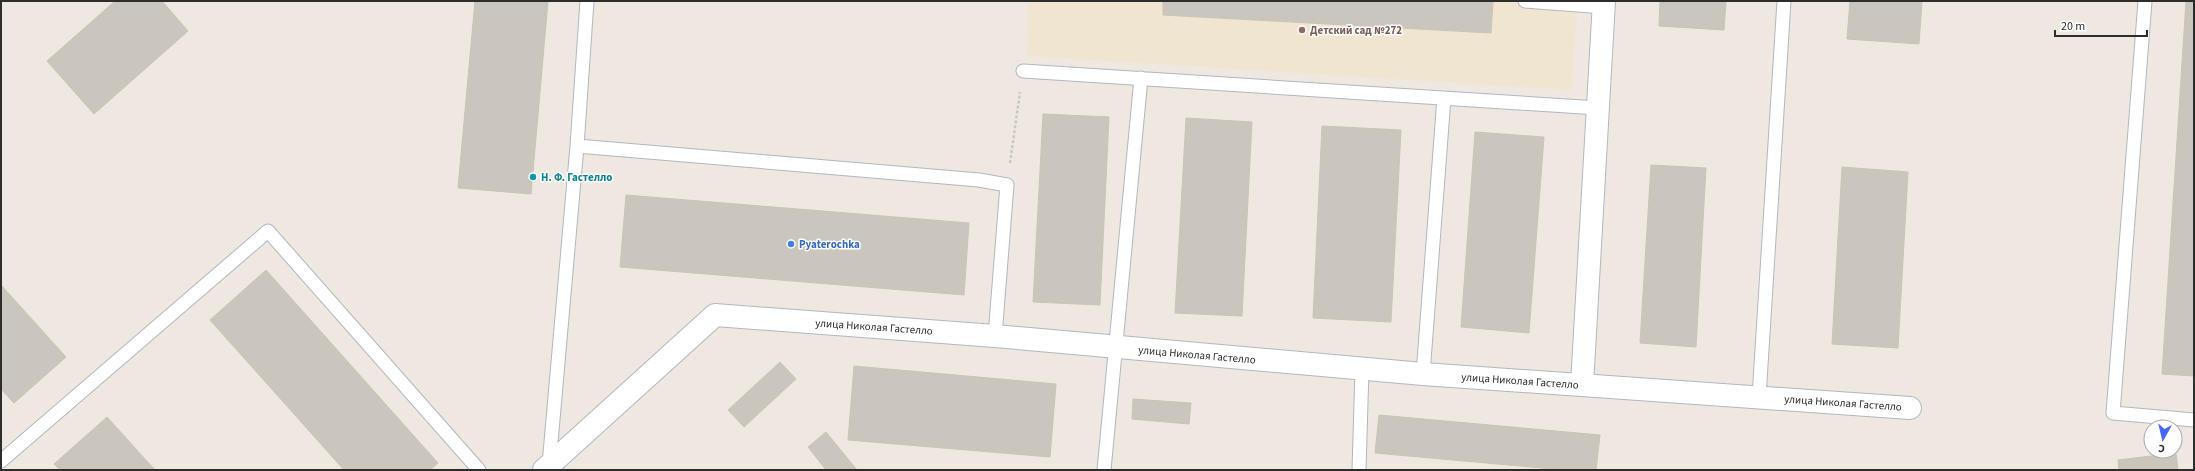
<svg xmlns="http://www.w3.org/2000/svg" width="2195" height="471" viewBox="0 0 2195 471" font-family="'Source Sans 3',sans-serif">
<rect width="100%" height="100%" fill="#eee8e0"/>
<path fill="#efe5d0" d="M1029,1H1578L1571,90L1027,56Z"/>
<path fill="#cac6be" stroke="#c9c4b9" d="M115,1H162L188,31L94,114L47,61Z
M475,1H548L531,194L458,188Z
M1163,1H1493L1491,33L1163,15Z
M1660,1H1726L1724,30L1659,26Z
M1850,1H1922L1919,44L1847,39Z
M2186,1H2194V376L2162,374Z
M1043,114L1109,117L1100,305L1033,302Z
M1186,118L1252,122L1242,316L1175,313Z
M1322,126L1401,130L1391,322L1313,318Z
M1475,132L1544,137L1529,333L1461,327Z
M1651,165L1706,168L1696,347L1640,343Z
M1842,167L1908,172L1898,348L1832,344Z
M626,195L969,223L964,295L620,267Z
M266,270L438,463L430,470H344L210,320Z
M1,285L66,357L14,403L1,389Z
M780,362L796,379L744,427L728,410Z
M854,366L1056,384L1050,457L848,440Z
M1133,399L1191,403L1189,424L1132,419Z
M1379,415L1600,435L1596,470H1564L1375,453Z
M107,417L155,470H60L54,464Z
M826,432L857,470H826L808,447Z
M2176,453L2178,470H2119L2118,460Z"/>
<g fill="none" stroke-linecap="round" stroke-linejoin="round">
<g stroke="#b3b6c0" stroke-width="15">
<path id="service" d="M1525,1L1604,7
M2145,1L2113,413L2194,420
M1023,71L1598,108
M577,146L587,1
M1423,374L1444,98
M1759,397L1784,1
M1,461L268,231L479,470
M549,465L577,146L979,180L1007,185L995,336
M1104,470L1141,78
M1359,470L1362,369"/>
</g>
<g stroke="#b3b6c0" stroke-width="24">
<path id="minor" d="M1582,385L1604,1
M544,470L715,315L995,336L1423,374L1910,408"/>
</g>
<path stroke="#c8c8c8" stroke-width="2.5" stroke-dasharray="3 2" stroke-linecap="butt" d="M1010,163L1020,92"/>
<use href="#service" stroke="#fff" stroke-width="13"/>
<use href="#minor" stroke="#fff" stroke-width="22"/>
</g>
<circle fill="#8d6e63" stroke="#fff" stroke-width="1.5" cx="1302" cy="30" r="4"/>
<circle fill="#0f9aa8" stroke="#fff" stroke-width="1.5" cx="533" cy="177" r="4"/>
<circle fill="#3f7fe0" stroke="#fff" stroke-width="1.5" cx="791" cy="244" r="4"/>
<g text-anchor="middle" dominant-baseline="central" stroke-width="3" stroke-linejoin="round" paint-order="stroke">
<g font-size="11" font-weight="bold" fill="#785e54" stroke="#fff" text-anchor="start">
<text x="1310" y="30">Детский сад №272</text>
</g>
<g font-size="11" font-weight="bold" fill="#0d838f" stroke="#fff" text-anchor="start">
<text x="541" y="177">Н. Ф. Гастелло</text>
</g>
<g font-size="11" font-weight="bold" fill="#366cbe" stroke="#fff" text-anchor="start">
<text x="799" y="244">Pyaterochka</text>
</g>
<g font-size="11" fill="#2d2d2d" stroke="#fff">
<text transform="translate(874 327) rotate(4)">улица Николая Гастелло</text>
<text transform="translate(1197 355) rotate(5)">улица Николая Гастелло</text>
<text transform="translate(1520 381) rotate(4)">улица Николая Гастелло</text>
<text transform="translate(1843 403) rotate(4)">улица Николая Гастелло</text>
</g>
</g>
<rect width="2195" height="471" fill="none" stroke="#2d2d2d" stroke-width="4"/>
<g transform="translate(2163 439) rotate(188)"><circle r="19" fill="#ffffff" stroke="#ababab"/>
<path d="M0-3L7 15L0 10L-7 15Z" fill="#4566f6"/>
<text y="-6" font-size="11" font-weight="bold" text-anchor="middle" fill="#2d2d2d">С</text>
</g>
<path d="M2055 30v6h92v-6" fill="none" stroke="#2d2d2d" stroke-width="2"/>
<text x="2061" y="30" font-size="12" fill="#2d2d2d" stroke="#ffffff" stroke-width="3" paint-order="stroke">20 m</text>
</svg>
